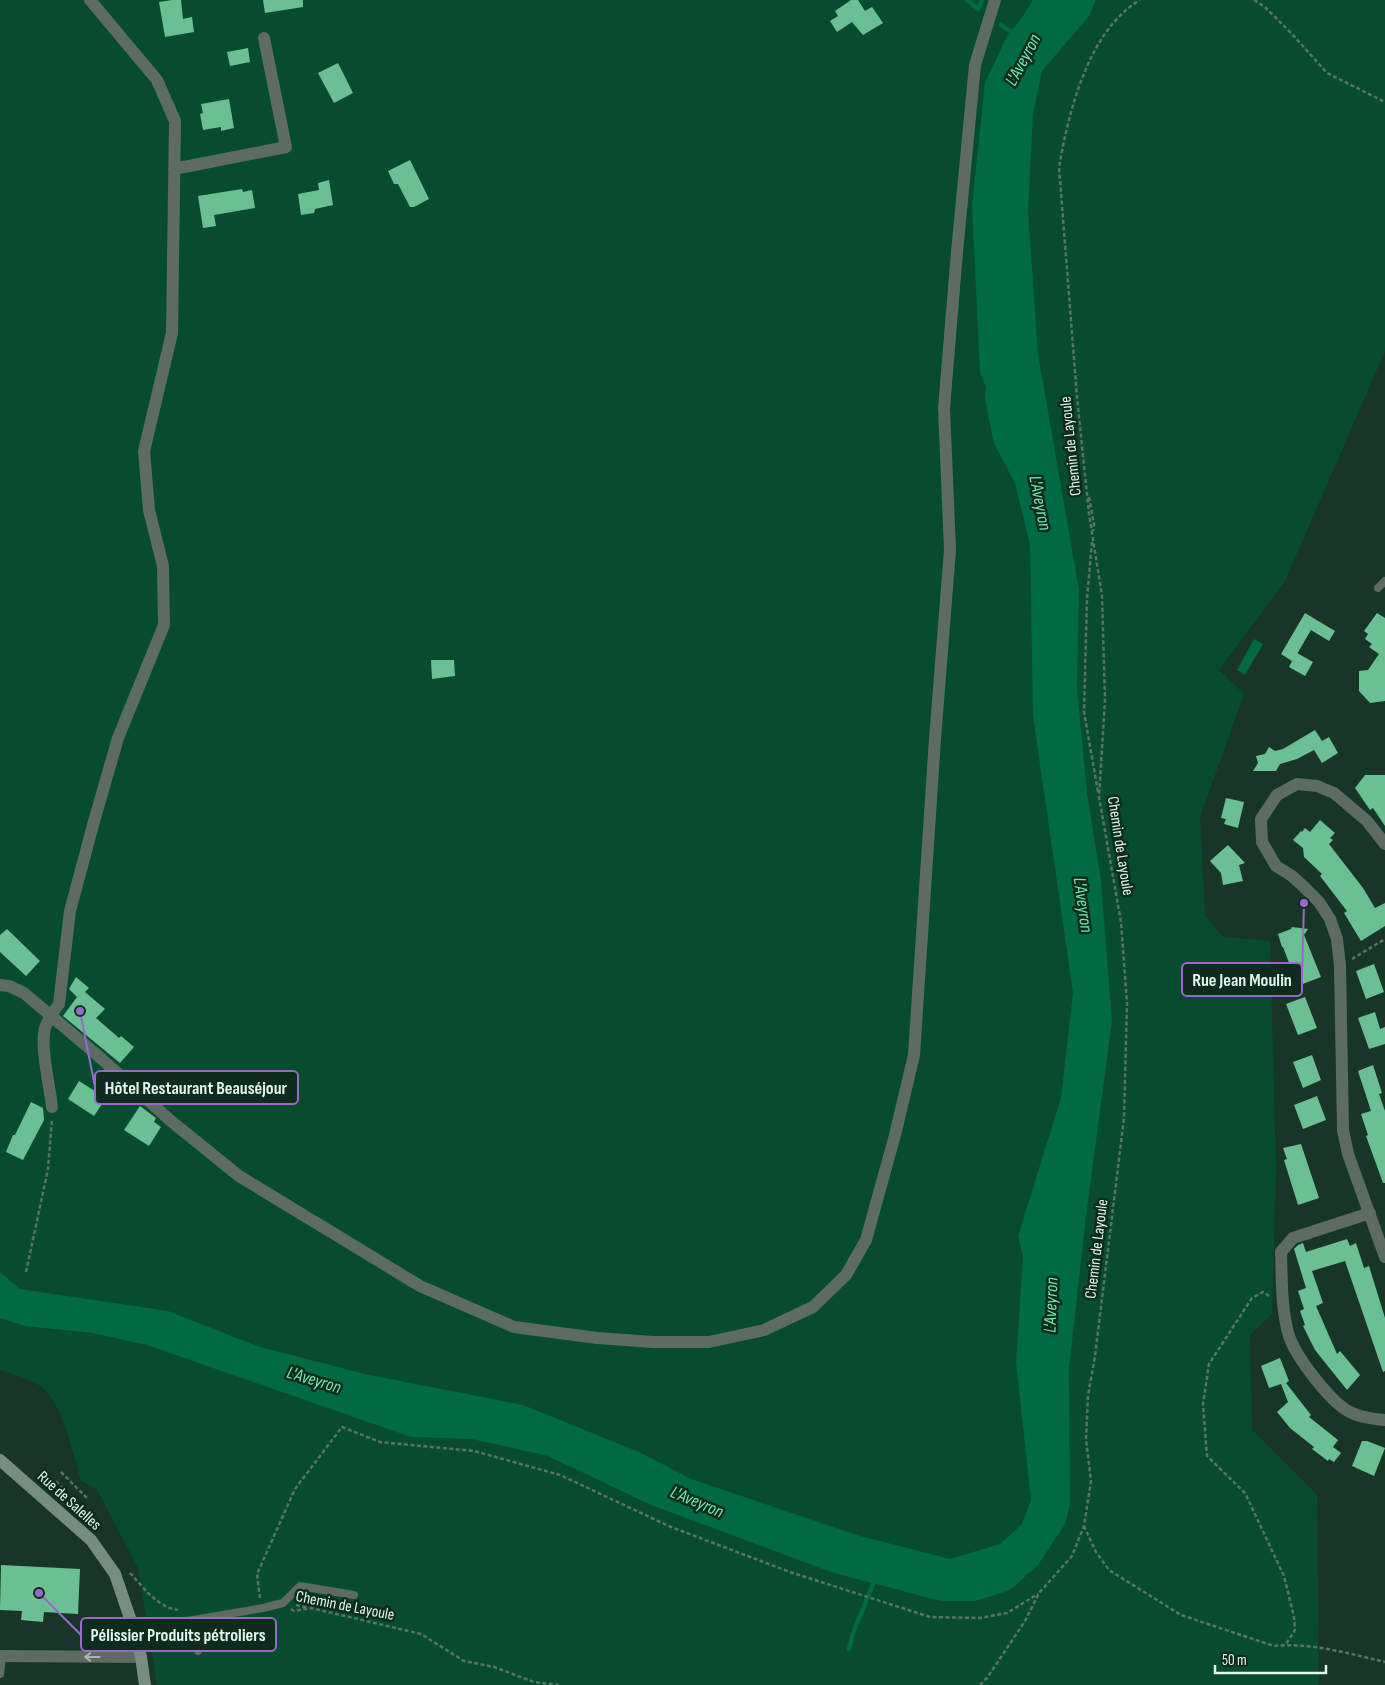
<svg xmlns="http://www.w3.org/2000/svg" width="1385" height="1685" viewBox="0 0 1385 1685" font-family="'Sofia Sans Condensed',sans-serif">
<rect width="100%" height="100%" fill="#183627"/>
<path fill="#084c2f" d="M0,0H1385V351L1285,581L1219,670L1244,694L1200,817L1205,916L1223,937L1270,941L1276,1166L1272,1314L1250,1335L1252,1430L1317,1495L1319,1685H157L138,1568L97,1489L81,1481C73,1454 64,1407 43,1388C35,1381 11,1373 0,1370Z"/>
<path fill="#006a42" d="M1033,0H1096L1089,16L1042,71L1033,114L1028,212L1038,354L1079,590L1077,688L1087,793L1101,881L1112,1021L1086,1216L1069,1369L1070,1504L1065,1524L1038,1565L1010,1590L975,1601H941L834,1573L651,1505L548,1456L472,1439L411,1437L147,1345L93,1333L25,1326L0,1318V1272L20,1289L168,1311L260,1347L365,1374L523,1405L639,1452L691,1479L860,1536L950,1559L1000,1544L1022,1524L1031,1500L1016,1362L1023,1256L1018,1236L1061,1098L1073,993L1033,716L1030,545L1015,483L994,444L985,399L986,387L980,373L972,205L985,83L1007,36L1021,19Z
M1254,639L1263,644L1245,675L1237,670Z"/>
<g fill="none" stroke-linecap="round" stroke-linejoin="round">
<path stroke="#006a42" stroke-width="4.5" d="M967,0L978,9L982,0
M1001,25L1014,34
M849,1649L853,1633L873,1584"/>
</g>
<path fill="#6bc093" d="M172,0H181L183,19L192,17L194,32L165,37L159,2Z
M263,0H303V7L265,13Z
M851,0H858L865,11L872,7L883,23L863,35L852,22L837,32L830,21L838,16L835,11Z
M248,48L250,62L230,66L227,52Z
M338,63L353,93L334,103L318,73Z
M229,99L234,128L221,131V127L203,130L200,114L203,113L201,104Z
M410,160L429,199L414,207H410L398,184H394L388,171Z
M329,180L333,205L315,209L314,213L301,215L298,194L319,190L318,183Z
M242,189L243,192L252,190L255,208L214,215L216,226L203,228L198,196Z
M1305,613L1335,631L1329,641L1311,630L1293,661L1297,653L1313,662L1305,676L1289,667L1292,661L1281,654Z
M1377,613L1385,618V701L1370,703L1359,691V671L1368,670L1379,654L1369,647L1372,644L1365,639L1368,634L1364,631Z
M431,660H454L455,676L432,679Z
M1315,730L1322,741L1329,737L1338,753L1322,763L1314,750L1297,759L1280,764L1276,771H1253L1258,763L1256,756L1265,754L1269,747L1275,751L1283,749Z
M1365,775H1385V826L1373,808L1370,810L1355,788Z
M1226,798L1244,802L1238,828L1224,824L1226,819L1221,818Z
M1320,820L1335,833L1330,838L1333,840L1329,844L1363,888L1375,908L1385,903V926L1361,941L1344,913L1347,911L1320,876L1322,874L1304,857L1303,848L1293,840L1301,831L1302,832L1305,828L1310,832Z
M1228,845L1245,863L1239,865L1243,881L1223,885L1221,873L1210,861Z
M1292,927L1308,929L1304,935L1321,977L1295,987L1288,970L1291,968L1283,947H1282L1278,934L1291,929Z
M7,929L40,961L26,976L0,952V935Z
M1374,964L1384,992L1366,999L1356,971Z
M76,977L89,988L85,992L105,1009L96,1018L119,1038L121,1036L134,1047L120,1063L63,1016L77,997L69,989Z
M1305,997L1317,1028L1298,1035L1286,1004Z
M1375,1012L1380,1029L1385,1027V1044L1369,1049L1358,1018Z
M1312,1055L1321,1080L1303,1088L1293,1062Z
M1373,1065L1382,1093L1379,1094L1385,1111V1183H1383L1366,1136L1368,1135L1361,1114L1371,1111L1358,1071Z
M79,1081L106,1098L94,1116L68,1099Z
M1317,1096L1326,1120L1303,1129L1294,1105Z
M31,1102L43,1108L44,1120L23,1160L6,1152L13,1135H15Z
M140,1106L156,1118L154,1122L161,1127L149,1146L124,1130Z
M1301,1144L1319,1198L1298,1205L1284,1160L1287,1159L1283,1148Z
M1347,1239L1350,1246L1356,1243L1364,1268L1369,1266L1385,1318V1371L1383,1372L1345,1261L1312,1271L1323,1303L1316,1306L1337,1354L1340,1351L1360,1375L1347,1390L1315,1350L1303,1326L1305,1325L1300,1311L1304,1309L1298,1291L1306,1288L1294,1249L1298,1245L1303,1243L1306,1252Z
M1280,1358L1289,1381L1286,1383L1311,1415L1309,1417L1338,1440L1333,1447L1341,1453L1334,1462L1329,1459L1328,1461L1312,1449L1314,1447L1290,1428L1277,1412L1288,1402L1281,1384L1269,1388L1261,1366Z
M1362,1441H1367L1385,1448L1374,1476L1352,1466Z
M1,1565L80,1569L78,1614L44,1612L43,1622L21,1620L22,1611L0,1610Z"/>
<g fill="none" stroke-linecap="round" stroke-linejoin="round">
<path stroke="#597365" stroke-width="2.5" stroke-dasharray="4 2.5" stroke-linecap="butt" d="M1254,0L1265,7L1292,34L1327,73L1385,102
M1089,497L1094,524L1093,531
M1092,542L1087,598L1084,712L1098,792
M1352,959L1385,939
M26,1272L48,1169L52,1119
M1269,1296L1263,1292L1252,1298L1209,1364L1203,1404L1207,1456L1245,1493L1284,1576L1294,1617L1295,1630L1286,1644
M61,1472L88,1499
M56,1481L88,1517
M1084,1526L1096,1552L1109,1570L1181,1615L1274,1646C1310,1642 1351,1654 1385,1662
M130,1573C144,1588 157,1607 178,1610
M260,1598L257,1574L295,1489L342,1427L380,1442L474,1451L560,1475L671,1527L790,1572L930,1617L980,1618L1007,1613L1038,1594
M296,1605L308,1608
M291,1609L294,1611L311,1608L421,1634L464,1661L494,1667L534,1682L559,1685
M980,1685L987,1678L1025,1621L1039,1593L1072,1556L1084,1526L1091,1481L1086,1439L1088,1396L1095,1356L1124,1118L1127,1003L1121,922L1099,797L1105,700L1102,596L1089,514L1077,397L1059,167C1069,111 1088,31 1140,0"/>
<path stroke="#5e6b63" stroke-width="8" d="M1378,588L1385,581
M194,1621L198,1651
M134,1630L263,1608L283,1603L300,1586L354,1595
M0,1674L2,1657"/>
<path stroke="#5e6b63" stroke-width="12" d="M174,169L286,147L264,38
M1385,844L1367,821L1334,793L1317,786L1297,784L1277,795L1261,819L1262,842L1276,866L1292,876L1304,887L1319,902L1330,919L1337,939L1340,966L1343,1130L1348,1154L1385,1257
M0,985L9,986L24,993L96,1054L171,1121L239,1176L420,1286L514,1327L597,1338L653,1342H709L764,1330L813,1307L846,1275L866,1240L895,1135L914,1055L935,739L950,550L944,408L957,252L975,65L995,0
M52,1107C50,1087 40,1047 45,1028C48,1019 53,1012 59,1004L70,911L93,825L118,738L164,625L163,566L149,510L144,451L172,333L175,121L157,80L90,0
M1370,1213L1293,1238L1281,1252C1282,1279 1281,1309 1289,1336C1296,1357 1329,1400 1348,1411C1358,1417 1373,1419 1385,1420
M0,1656L141,1657"/>
<path stroke="#778d80" stroke-width="12" d="M0,1460L91,1540L115,1574L134,1630L141,1657L145,1685"/>
</g>
<defs><path id="oneway-shaft" d="M-6 0H5M1.5-3L5.5 0L1.5 3" fill="none" stroke-width="1.6" stroke-linecap="round" stroke-linejoin="round" transform="scale(1.25)"/></defs>
<use stroke="#a7b7ad" href="#oneway-shaft" transform="translate(92 1657) rotate(-180)"/>
<g text-anchor="middle" dominant-baseline="central" stroke-width="5" stroke-linejoin="round" paint-order="stroke">
<g font-size="16" fill="#e3f5ea" stroke="#0d2c1d">
<text transform="translate(1071 446) rotate(-96)">Chemin de Layoule</text>
<text transform="translate(1120 846) rotate(81)">Chemin de Layoule</text>
<text transform="translate(1097 1249) rotate(-83)">Chemin de Layoule</text>
<text transform="translate(69 1501) rotate(42)">Rue de Salelles</text>
<text transform="translate(345 1606) rotate(11)">Chemin de Layoule</text>
</g>
<g font-size="18" font-style="italic" fill="#73e8ac" stroke="#0d2c1d">
<text transform="translate(1023 60) rotate(-62)">L'Aveyron</text>
<text transform="translate(1040 503) rotate(79)">L'Aveyron</text>
<text transform="translate(1083 905) rotate(82)">L'Aveyron</text>
<text transform="translate(1051 1305) rotate(-88)">L'Aveyron</text>
<text transform="translate(314 1380) rotate(17)">L'Aveyron</text>
<text transform="translate(697 1502) rotate(23)">L'Aveyron</text>
</g>
</g>
<path fill="none" stroke="#9a68cc" stroke-width="2" d="M1304 903L1302 980M80 1011L95 1087M39 1593L81 1635"/>
<g fill="#9a68cc" stroke="#0d2c1d" stroke-width="2">
<circle cx="1304" cy="903" r="5"/>
<circle cx="80" cy="1011" r="5"/>
<circle cx="39" cy="1593" r="5"/>
</g>
<g fill="#0d2c1d" stroke="#9a68cc" stroke-width="2">
<rect x="1182" y="963" width="120" height="33" rx="5"/>
<rect x="95" y="1071" width="203" height="33" rx="5"/>
<rect x="81" y="1618" width="195" height="33" rx="5"/>
</g>
<g font-size="18" text-anchor="middle" font-weight="bold" fill="#e3f5ea">
<text x="1242" y="986">Rue Jean Moulin</text>
<text x="196" y="1094">Hôtel Restaurant Beauséjour</text>
<text x="178" y="1641">Pélissier Produits pétroliers</text>
</g>
<path d="M1215 1665v8h111v-8" fill="none" stroke="#e3f5ea" stroke-width="2.5"/>
<text x="1222" y="1665" font-size="15" fill="#e3f5ea" stroke="#0d2c1d" stroke-width="4" paint-order="stroke">50 m</text>
</svg>
